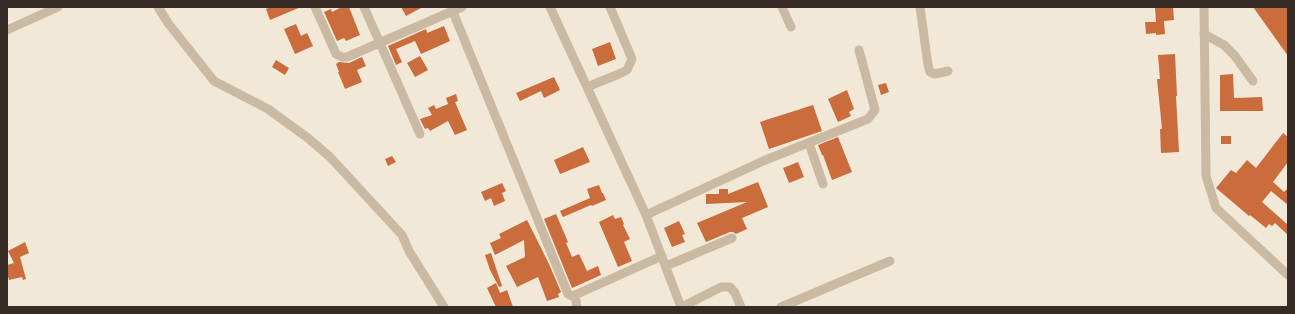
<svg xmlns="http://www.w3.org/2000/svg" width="1295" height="314" viewBox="0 0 1295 314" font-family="'Asap Condensed',sans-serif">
<rect width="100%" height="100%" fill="#f2e8d7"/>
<path fill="#cb6c3c" d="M270,7H301L270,20L266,9Z
M342,7H349L360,35L346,41L344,38L337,41L324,12L331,9L332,12Z
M401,7H423L406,16Z
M1155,7H1173L1174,20L1164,21L1165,34L1156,35V33L1146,34L1145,22H1156Z
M1253,7H1288V56Z
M296,24L301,36L307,33L313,46L295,54L284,29Z
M444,26L450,41L421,54L415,41L396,49L402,62L396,65L388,46L426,29L427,33Z
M610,42L616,59L598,66L592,49Z
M1175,54L1177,96H1176L1179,152L1161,153L1160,129H1162L1157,79H1160L1158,55Z
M420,56L428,70L415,77L407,63Z
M362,57L366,66L357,70L362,82L345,89L338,72H339L336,64L339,62L349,63Z
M276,60L289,68L285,75L272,67Z
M1233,74L1234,98L1262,97L1263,111H1220V75Z
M554,77L560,90L544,98L541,91L520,101L516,93Z
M886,83L889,92L881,95L878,85Z
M847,90L854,109L849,112L851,116L838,122L828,99Z
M456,94L458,101L455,102L467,130L455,135L448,121L430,131L428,128L425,129L420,119L432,115L428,108L434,105L436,109L448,104L446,98Z
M813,105L822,131L769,149L760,122Z
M1283,133L1288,137V162L1273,182L1284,192L1288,188V205L1271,191L1262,202L1288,225V235L1275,223L1272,226L1269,224L1266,228L1250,215L1249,216L1216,188L1231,170L1236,173L1247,160L1256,168Z
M1221,136H1231V144H1221Z
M838,137L852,172L832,180L823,155H822L818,145Z
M583,147L590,162L560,174L554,160Z
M392,156L396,162L388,166L385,159Z
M798,162L804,177L789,183L783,168Z
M758,182L768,207L742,218L747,229L736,234L733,232H730L706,242L697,223L747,202L706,204V194H719V189H728V194Z
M502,183L506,191L502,193L505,201L494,206L491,198L485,201L481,192Z
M599,185L602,193H603L606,200L592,206L591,205L563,217L560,211L590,198L587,189Z
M556,214L568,242L566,243L572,257L579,254L587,271L598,266L601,275L572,288L544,219Z
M613,215L615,219L621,217L624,224L623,225L630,239L624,242L632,261L618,267L599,222Z
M527,220L549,264L561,292L558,294L559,297L547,301L538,277L517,287L506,266L525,257L524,240L495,255L490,243L501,238L499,234Z
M679,221L685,234L682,235L685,242L672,247L664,228Z
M25,242L29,253L20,257L26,279L23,280L22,277L9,280L7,273V265L14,263L8,251Z
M491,253L502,286L499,287L490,270L485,255Z
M496,283L500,293L507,290L513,307H496L487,288Z"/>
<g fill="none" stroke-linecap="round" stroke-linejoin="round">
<path stroke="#cab9a3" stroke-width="9" d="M158,7L168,23L214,81L268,109L308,138L330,157L402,235L409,251L444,307
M315,7L336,54L342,57H347L462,7
M364,7L420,134
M451,7L568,294L572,296L575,295L662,256
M550,7L646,215L681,307
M782,7L791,27
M920,7L928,65L930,72L935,74L948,71
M1204,7L1206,176L1216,208L1288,275
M7,30L58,7
M1204,34L1224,45L1235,56L1253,81
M587,87L619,74L627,70L632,59L610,7
M809,143L823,184
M646,215L763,161L868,119L875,110L859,50
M666,266L732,238
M575,295L577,307
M682,307L721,287H730L735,293L741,307
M781,307L890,261"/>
</g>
<rect width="1295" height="314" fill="none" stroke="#352c25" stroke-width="16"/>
</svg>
